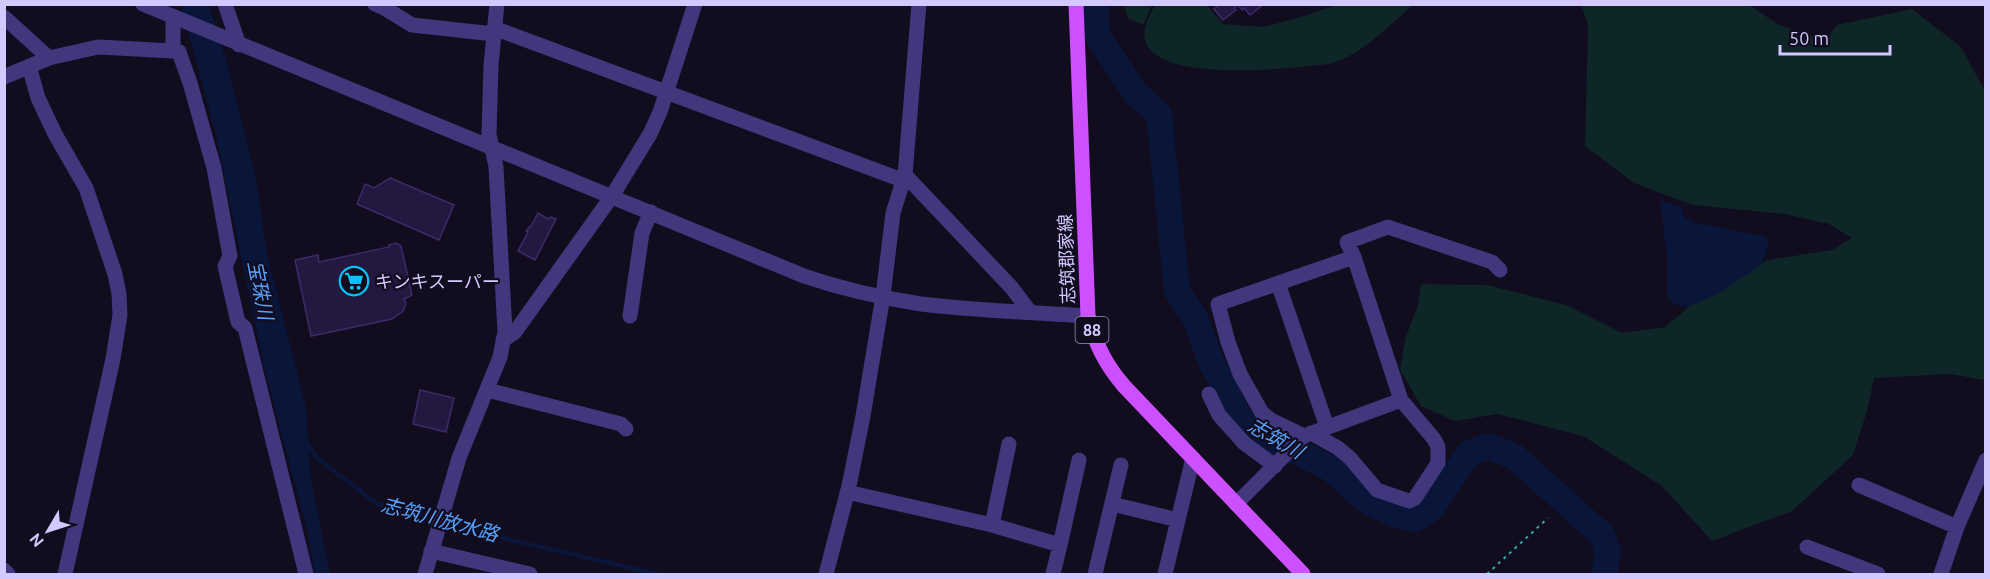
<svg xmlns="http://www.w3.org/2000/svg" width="1990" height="579" viewBox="0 0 1990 579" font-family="Ubuntu,'Noto Sans JP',sans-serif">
<rect width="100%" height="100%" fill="#110c1e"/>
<path fill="#0f2628" d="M1124,5V4L1152,5L1143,25L1128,18Z
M1155,5H1207L1223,24L1264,27L1304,16L1337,5H1413C1389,25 1366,51 1336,62C1328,65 1317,65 1308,66C1276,70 1160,80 1146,43C1141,30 1149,17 1155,5Z
M1577,5H1749L1779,25L1826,40L1837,25L1912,9L1961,47L1985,91V380L1950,374L1874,378L1867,411L1853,455L1792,511L1712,541L1662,486L1583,436L1498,414L1455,421L1421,406L1400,370L1405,339L1418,305L1421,284L1487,285L1566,305L1622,333L1665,327L1712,287L1768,260L1832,250L1852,238L1829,224L1785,214L1693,205L1634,183L1585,146L1588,26L1582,7Z"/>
<path fill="#09163a" d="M181,5H209L226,60L256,178L267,254L306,408L310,474L330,574H315L307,530L264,367L215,131Z
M1660,200L1681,207L1684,217L1693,222L1767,237L1768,246L1761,265L1718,294L1689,306H1679L1673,303L1667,296V258Z"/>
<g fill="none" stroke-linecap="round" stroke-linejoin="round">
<path stroke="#09163a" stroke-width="4.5" d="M305,439L316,457L377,504L507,539L657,574"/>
<path stroke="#09163a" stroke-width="26" d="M1096,4V33L1135,93L1159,114L1177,291L1195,318L1210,359L1238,415L1246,425L1262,435L1330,468L1367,501L1394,514L1415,519L1432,508L1468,454L1488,446L1515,457L1602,535L1608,552L1604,574"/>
</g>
<path fill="#23183f" stroke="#3d2a6b" stroke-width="1.5" d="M1220,4H1264L1250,15L1244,8L1242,10L1238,5L1234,8L1236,10L1223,20L1214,9Z
M390,178L454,205L439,240L357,204L365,184L374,188Z
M538,213L548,219L551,217L556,219L535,260L518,251L528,232L526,231L530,226H531Z
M396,243L401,246L412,295L404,299L406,304L403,311L392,319L311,336L295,260L318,255L319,262L389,247V245Z
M420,390L454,398L446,432L413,424Z"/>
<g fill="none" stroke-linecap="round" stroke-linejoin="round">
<path stroke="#2dabaf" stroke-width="2" stroke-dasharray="3 4.5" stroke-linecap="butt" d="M1487,574L1548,518"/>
<path stroke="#40377d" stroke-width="15" d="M225,4L239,45
M375,4L386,9L412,25L494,34
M4,17L49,58
M494,28L902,180
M173,51L179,52L190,83L214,168L230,256L225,266L238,322L245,328L306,574
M29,66L38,98L55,134L86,188L115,274L119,294L120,315L113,359L65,574
M4,77L49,58L98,47L173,51V18
M905,175L1012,288L1030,312
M1354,257L1347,242L1388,227L1492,262L1500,270
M1278,283L1327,427
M630,316L642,233L651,212
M503,340L515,332L612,196L650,134L660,112L695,4
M487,390L621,424L626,429
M1209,394L1219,415L1244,443L1275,466
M1304,436L1271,420L1262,413L1240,374L1228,342L1218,304L1354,257L1401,400L1434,439L1438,447V463L1415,498L1409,501L1377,490L1350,458L1338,448L1311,433
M1859,485L1957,527L1941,574
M847,492L992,525L1060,545L1079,460
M1112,504L1178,520
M1236,504L1304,436L1401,400
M992,525L1009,444
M1957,527L1986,460
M1807,547L1878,574
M431,551L530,574
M4,570L8,574
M826,574L849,486L863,416L883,296L893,213L905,175L919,4
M1053,574L1060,545
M1095,574L1121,465
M1165,574L1193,458"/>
<path stroke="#40377d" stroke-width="15" d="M143,4L804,276C842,289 882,298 921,304C976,311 1032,312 1088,316
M425,574L459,458L500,357L505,332L496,167L489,134L491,65L497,4"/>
<path stroke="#cd50ff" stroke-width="15" d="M1076,4L1088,316C1095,343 1105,364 1124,386L1303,574"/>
</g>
<defs>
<g id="supermarket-ring" transform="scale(1.5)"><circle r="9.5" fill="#110c1e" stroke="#00c5f4" stroke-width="1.5"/><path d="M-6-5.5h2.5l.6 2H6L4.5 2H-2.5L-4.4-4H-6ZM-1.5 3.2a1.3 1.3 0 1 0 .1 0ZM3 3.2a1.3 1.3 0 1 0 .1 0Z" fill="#00c5f4"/></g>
</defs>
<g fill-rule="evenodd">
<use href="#supermarket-ring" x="354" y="281"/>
</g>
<g text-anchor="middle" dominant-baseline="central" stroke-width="4.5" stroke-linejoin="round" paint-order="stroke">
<rect fill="#110c1e" stroke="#9a90bc" stroke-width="1.5" x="1075.5" y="317" width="33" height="26" rx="4.5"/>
<g font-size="16" font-weight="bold" fill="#d4c9ff">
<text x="1092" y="330">88</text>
</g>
<g font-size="18" fill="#d4c9ff" stroke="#110c1e">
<text transform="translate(1066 259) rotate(-92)">志筑郡家線</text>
</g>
<g font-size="18" fill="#d4c9ff" stroke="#110c1e" text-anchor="start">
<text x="375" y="281">キンキスーパー</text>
</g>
<g font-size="20" font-style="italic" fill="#57a2ff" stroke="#110c1e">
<text transform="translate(261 290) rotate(79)">宝珠川</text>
<text transform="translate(1276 438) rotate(30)">志筑川</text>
<text transform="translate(440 519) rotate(15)">志筑川放水路</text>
</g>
</g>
<rect width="1990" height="579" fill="none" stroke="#d4c9ff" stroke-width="12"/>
<g transform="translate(48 531) rotate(231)" stroke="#110c1e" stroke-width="4.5" paint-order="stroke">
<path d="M0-4.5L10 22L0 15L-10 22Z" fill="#d4c9ff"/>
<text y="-9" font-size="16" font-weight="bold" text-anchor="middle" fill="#d4c9ff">N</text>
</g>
<path d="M1780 45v9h110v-9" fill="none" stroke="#d4c9ff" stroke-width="3"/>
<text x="1789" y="45" font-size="18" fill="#d4c9ff" stroke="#110c1e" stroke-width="4.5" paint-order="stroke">50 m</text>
</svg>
